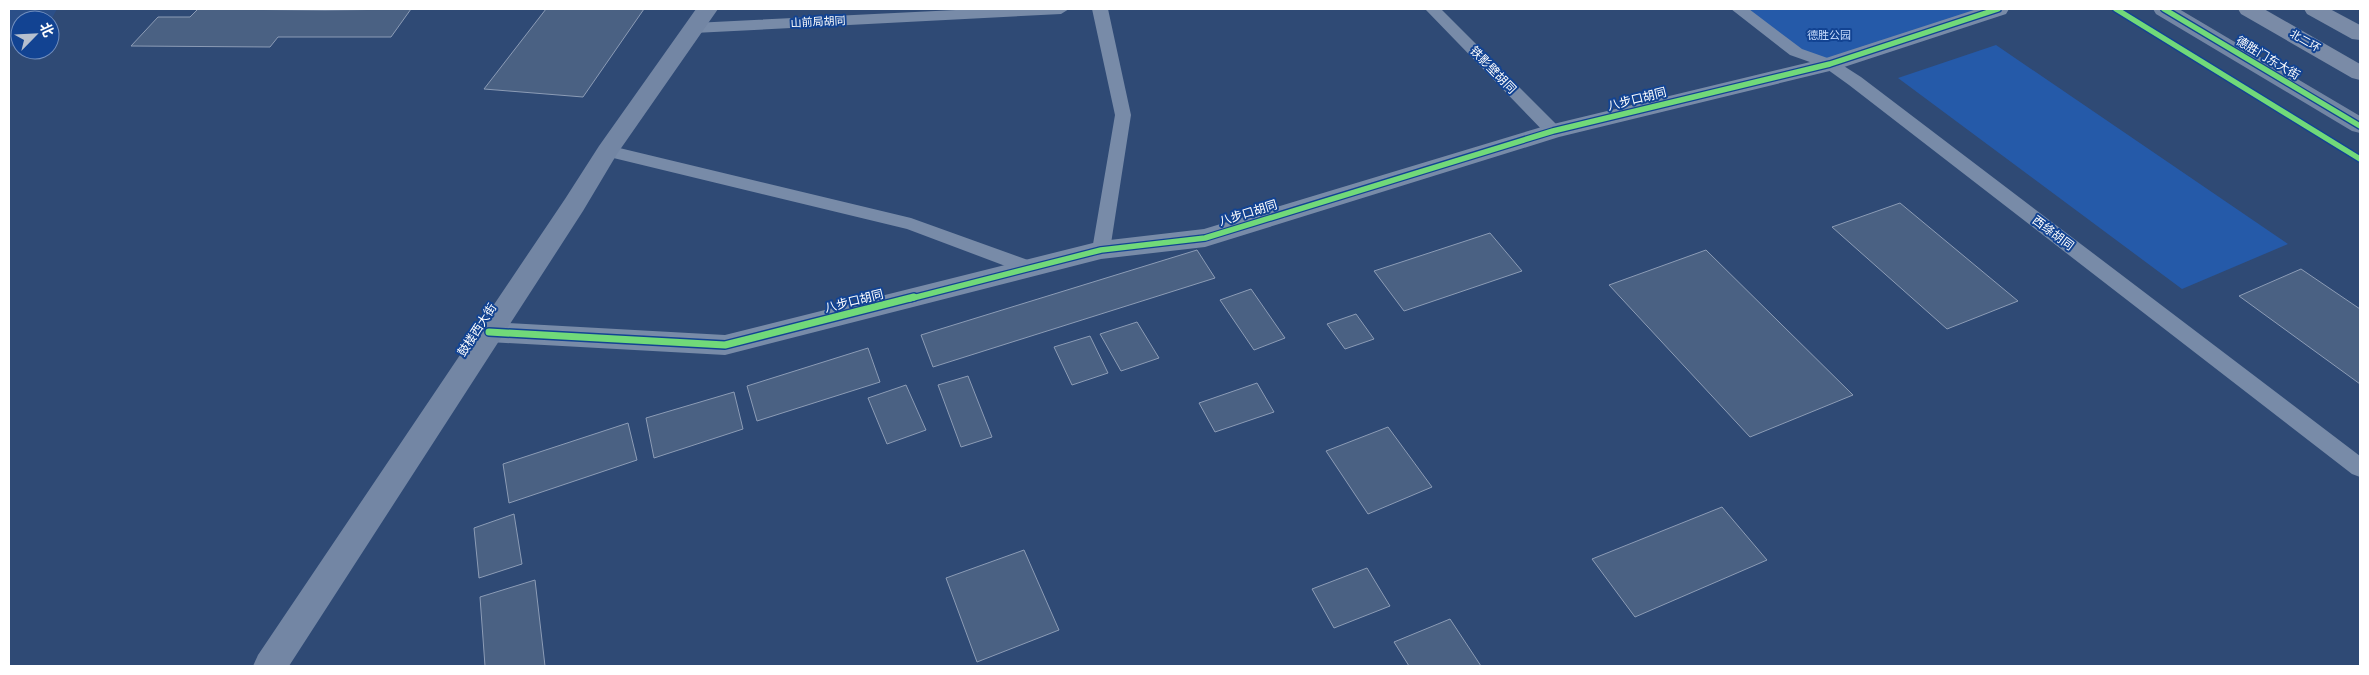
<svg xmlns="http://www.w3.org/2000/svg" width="2369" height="675" viewBox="0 0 2369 675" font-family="'Varela Round','Noto Sans SC',sans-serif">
<rect width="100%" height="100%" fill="#2f4a75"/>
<path fill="#255aa9" d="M1739,9H1998L1830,64L1796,52Z
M1996,45L2288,244L2182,289L1898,78Z"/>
<path fill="#2b4f88" d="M9,9H57L50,22V20H20V45L9,47Z"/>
<path fill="#4a6183" stroke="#8c9cb6" d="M198,9L325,10L411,9L391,37H278L270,47L131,46L158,17H190Z
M546,9H644L583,97L484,89Z
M1900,203L2018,301L1947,329L1832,227Z
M1490,233L1522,271L1404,311L1374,271Z
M1197,250L1215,278L933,367L921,335Z
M1706,250L1853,395L1750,437L1609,285Z
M2301,269L2360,309V384L2239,296Z
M1251,289L1285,338L1254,350L1220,300Z
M1356,314L1374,339L1345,349L1327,324Z
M1137,322L1159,358L1121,371L1100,334Z
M1090,336L1108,373L1072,385L1054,347Z
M868,348L880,382L757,421L747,386Z
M968,376L992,437L961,447L938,385Z
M1257,383L1274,412L1215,432L1199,403Z
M906,385L926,430L887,444L868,398Z
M734,392L743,429L654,458L646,418Z
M628,423L637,460L509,503L503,464Z
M1388,427L1432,487L1368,514L1326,451Z
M1722,507L1767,560L1635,617L1592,559Z
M514,514L522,564L479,578L474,528Z
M1024,550L1059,630L977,662L946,578Z
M1367,568L1390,606L1334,628L1312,589Z
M535,580L545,666H485L480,597Z
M1450,619L1481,666H1409L1394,642Z"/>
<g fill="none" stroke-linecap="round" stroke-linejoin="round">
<path fill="#788ba8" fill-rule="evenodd" d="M976,9H1069L1061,14L694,33L686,28L694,23Z
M1092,9H1108L1131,115L1110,250L1108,255L1101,257L1094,255L1092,250L1115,115Z
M1425,9H1441L1559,127L1562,131L1559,135H1547Z
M1731,9H1749L1802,49L1836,61L1861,77L2360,456V477L2352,474L1849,85L1824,67L1790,55Z
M607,145L911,218L1039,264L1042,269L1039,274L1032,276L907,229L601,155L598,151L601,147Z"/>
<path fill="#788ba8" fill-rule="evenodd" d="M1977,9H2009L2006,14L1838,69L1559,137L1205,247L1101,259L725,355L489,342L479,339L475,332L479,325L489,322L725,335L1101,241L1204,229L1545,126L1823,59Z"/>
<path fill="#7386a4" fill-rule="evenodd" d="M696,9H718L617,154L583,211L289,666H253L258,655L565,199L599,146Z
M2153,9H2179L2360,116V133L2352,131L2156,14Z"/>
<path fill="#7a8ba7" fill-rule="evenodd" d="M2238,9H2264L2360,64V80L2352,78L2241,14Z
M2304,9H2330L2360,25V40L2352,39L2307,14Z"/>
<g stroke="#124392" stroke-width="8">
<path id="cycleway-far1" d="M2116,9L2360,159
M2164,9L2360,126
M909,299L1101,250L1205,238L1553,131L1830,64L1998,9"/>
</g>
<g stroke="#124392" stroke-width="10">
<path id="cycleway" d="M489,332L725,345L914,297"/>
</g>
<use href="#cycleway-far1" stroke="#71d979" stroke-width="5.5"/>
<use href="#cycleway" stroke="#71d979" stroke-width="7"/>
</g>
<g text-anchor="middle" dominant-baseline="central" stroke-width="4" stroke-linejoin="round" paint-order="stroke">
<g font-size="11" fill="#fff" stroke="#124392">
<text transform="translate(818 22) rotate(-3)">山前局胡同</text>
<text transform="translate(2305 41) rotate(30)">北二环</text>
</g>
<g font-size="11" fill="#c7dcfd" stroke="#124392">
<text x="1829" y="35">德胜公园</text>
</g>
<g font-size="12" fill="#fff" stroke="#124392">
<text transform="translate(2268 58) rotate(31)">德胜门东大街</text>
<text transform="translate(1493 70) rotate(46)">铁影壁胡同</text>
<text transform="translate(1637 99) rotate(-14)">八步口胡同</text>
<text transform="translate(1248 213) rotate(-17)">八步口胡同</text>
<text transform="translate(2053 233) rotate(37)">西绦胡同</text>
<text transform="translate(854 301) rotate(-14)">八步口胡同</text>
<text transform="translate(477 330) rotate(-57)">鼓楼西大街</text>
</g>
</g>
<rect width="2369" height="675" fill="none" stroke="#ffffff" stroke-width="20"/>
<g transform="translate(35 35) rotate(66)"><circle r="24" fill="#124392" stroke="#718ebe"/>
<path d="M0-4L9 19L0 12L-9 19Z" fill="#b6c0cf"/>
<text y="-8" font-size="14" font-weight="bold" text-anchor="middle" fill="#ffffff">北</text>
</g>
</svg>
